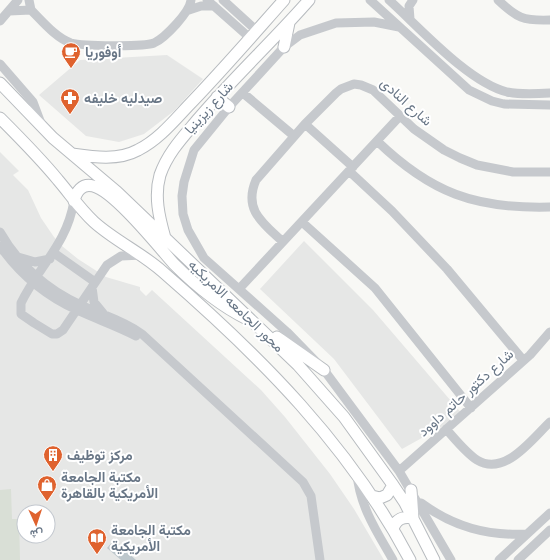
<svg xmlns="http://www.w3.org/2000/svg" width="550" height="560" viewBox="0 0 550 560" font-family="Karla,Vazirmatn,sans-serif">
<rect width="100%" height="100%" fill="#f8f8f5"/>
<path fill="#e6e7e6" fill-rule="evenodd" d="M167,55L203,79L174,111L144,134L119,142L86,136L39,95L80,60Z
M0,152L19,171L13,175L28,190L41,218L54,237L62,246L78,259L106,277L140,287V290L146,296L152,290L261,390L285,417L330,474L354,509L384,560H0ZM24,512H48V536H24Z
M304,241L373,310L463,415L402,449L334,359L260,289Z"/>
<path fill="#d9dfd6" d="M11,489L12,519H19L20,560H0V490Z"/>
<path fill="#bdc7cc" d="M114,540L136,560H121L107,548Z"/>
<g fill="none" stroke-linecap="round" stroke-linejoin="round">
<g stroke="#b7bbbf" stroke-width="13">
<path id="major" d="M284,47L289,23
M0,83L53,138L117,192L298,365L344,417L393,485L405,503L434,560
M217,97L229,107
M0,118C20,138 40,158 58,180C70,194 80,209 94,222C115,241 142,253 163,272C260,356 350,446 410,560
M72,154C93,157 118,161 138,150C158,140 173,122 188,106C221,72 252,36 284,0
M74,201C76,192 82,183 93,186C114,191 158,246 174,264C196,286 219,305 247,319
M165,238C159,217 154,196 160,175C168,152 184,136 199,118C234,77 274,40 309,0
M277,337L324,370
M372,496L380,498L387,495L393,485
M393,529C396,519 403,516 413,518L411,490"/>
</g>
<path stroke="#c6c9cd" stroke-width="9" d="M29,0L31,10C42,21 56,38 71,43C82,46 144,47 154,43C165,38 190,12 191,0
M207,0L250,38
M223,0L257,31
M370,0L469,90L492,101L504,104L550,105
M389,0C420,28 468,82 507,92C521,95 536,94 550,93
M498,0C517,18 523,21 550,20
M189,10L201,6H214
M9,11L31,10
M410,19L409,6L413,0
M0,21L18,0
M399,27L374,22L336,23L300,35L284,47L229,107L194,150L184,182L182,196L183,214L188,230L204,258L287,332L324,370L399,471L451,560
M0,64L33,102L42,126
M243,93L294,136
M305,124L353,167
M377,141C431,193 475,209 550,207
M349,171L392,211L447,269L523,360
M74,201C67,244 39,266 21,303V314L34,323L52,334H57L63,330L107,265L121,256L142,255
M302,222L375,288L471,408
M0,232C18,264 47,290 81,305C102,315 123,320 142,334L303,482L311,496L320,560
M283,242C263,223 243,210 256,180L305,124L336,93L341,89L354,84L361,85L373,90L414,129L444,150L460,158L477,165L513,172H550
M0,246C19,273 46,296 77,310C96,319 117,326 136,336
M54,253L95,282
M18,257L35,262L50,259
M92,287L94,302L103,313
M239,289L400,116
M446,429C455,439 466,453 477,460C505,477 532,439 550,422
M399,471L530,355L550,332
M357,474C360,507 377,532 393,560
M421,503C454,527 487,536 527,534
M499,560L550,513
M518,560L550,530"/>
<use href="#major" stroke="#fff" stroke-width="11"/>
</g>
<defs>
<g id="cafe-pin" transform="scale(1)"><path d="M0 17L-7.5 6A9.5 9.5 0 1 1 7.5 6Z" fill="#df622e" stroke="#fff"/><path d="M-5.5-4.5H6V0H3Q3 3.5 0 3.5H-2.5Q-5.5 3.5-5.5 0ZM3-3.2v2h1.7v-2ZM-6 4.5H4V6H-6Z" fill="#fff"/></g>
<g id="pharmacy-pin" transform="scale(1)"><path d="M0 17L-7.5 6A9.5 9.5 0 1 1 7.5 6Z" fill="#df622e" stroke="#fff"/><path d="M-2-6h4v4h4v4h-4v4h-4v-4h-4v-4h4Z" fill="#fff"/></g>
<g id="building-pin" transform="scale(1)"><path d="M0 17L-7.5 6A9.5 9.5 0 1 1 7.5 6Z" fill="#df622e" stroke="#fff"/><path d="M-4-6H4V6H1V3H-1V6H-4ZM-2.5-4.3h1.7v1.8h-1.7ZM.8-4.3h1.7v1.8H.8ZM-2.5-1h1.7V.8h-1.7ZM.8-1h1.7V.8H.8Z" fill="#fff"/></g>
<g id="shop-pin" transform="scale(1)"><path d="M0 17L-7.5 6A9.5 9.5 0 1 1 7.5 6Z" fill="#df622e" stroke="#fff"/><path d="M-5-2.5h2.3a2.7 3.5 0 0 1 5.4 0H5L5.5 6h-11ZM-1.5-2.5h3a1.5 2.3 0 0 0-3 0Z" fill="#fff"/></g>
<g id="library-pin" transform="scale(1)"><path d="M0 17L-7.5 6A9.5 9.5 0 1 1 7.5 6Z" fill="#df622e" stroke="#fff"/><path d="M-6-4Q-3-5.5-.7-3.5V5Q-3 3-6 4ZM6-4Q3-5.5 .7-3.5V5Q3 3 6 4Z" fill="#fff"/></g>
</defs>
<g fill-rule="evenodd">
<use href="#cafe-pin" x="71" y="52"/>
<use href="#pharmacy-pin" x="70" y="98"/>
<use href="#building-pin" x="53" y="455"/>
<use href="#shop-pin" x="47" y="485"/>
<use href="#library-pin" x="97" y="538"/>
</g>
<g text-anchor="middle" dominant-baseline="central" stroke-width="4" stroke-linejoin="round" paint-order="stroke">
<g font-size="14" font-weight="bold" fill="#687686" stroke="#fff" text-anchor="start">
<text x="85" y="52">أوفوريا</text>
<text x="84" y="98">صيدليه خليفه</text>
<text x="67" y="455">مركز توظيف</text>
<text x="61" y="477">مكتبة الجامعة<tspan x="61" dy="16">الأمريكية بالقاهرة</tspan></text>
<text x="111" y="530">مكتبة الجامعة<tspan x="111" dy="16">الأمريكية</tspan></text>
</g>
<g font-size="14" fill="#687686" stroke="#fff">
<text transform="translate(406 102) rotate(42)">شارع النادى</text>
<text transform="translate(209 108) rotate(-48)">شارع زيزينيا</text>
<text transform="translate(236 306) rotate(44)">محور الجامعه الامريكيه</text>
<text transform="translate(466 393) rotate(-42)">شارع دكتور حاتم داوود</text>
</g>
</g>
<g transform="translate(36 524) rotate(177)"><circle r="19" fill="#ffffff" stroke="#c3c8cf"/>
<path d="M0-3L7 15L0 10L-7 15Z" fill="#df622e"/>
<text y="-6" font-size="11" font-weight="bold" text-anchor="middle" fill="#687686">ش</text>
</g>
</svg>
